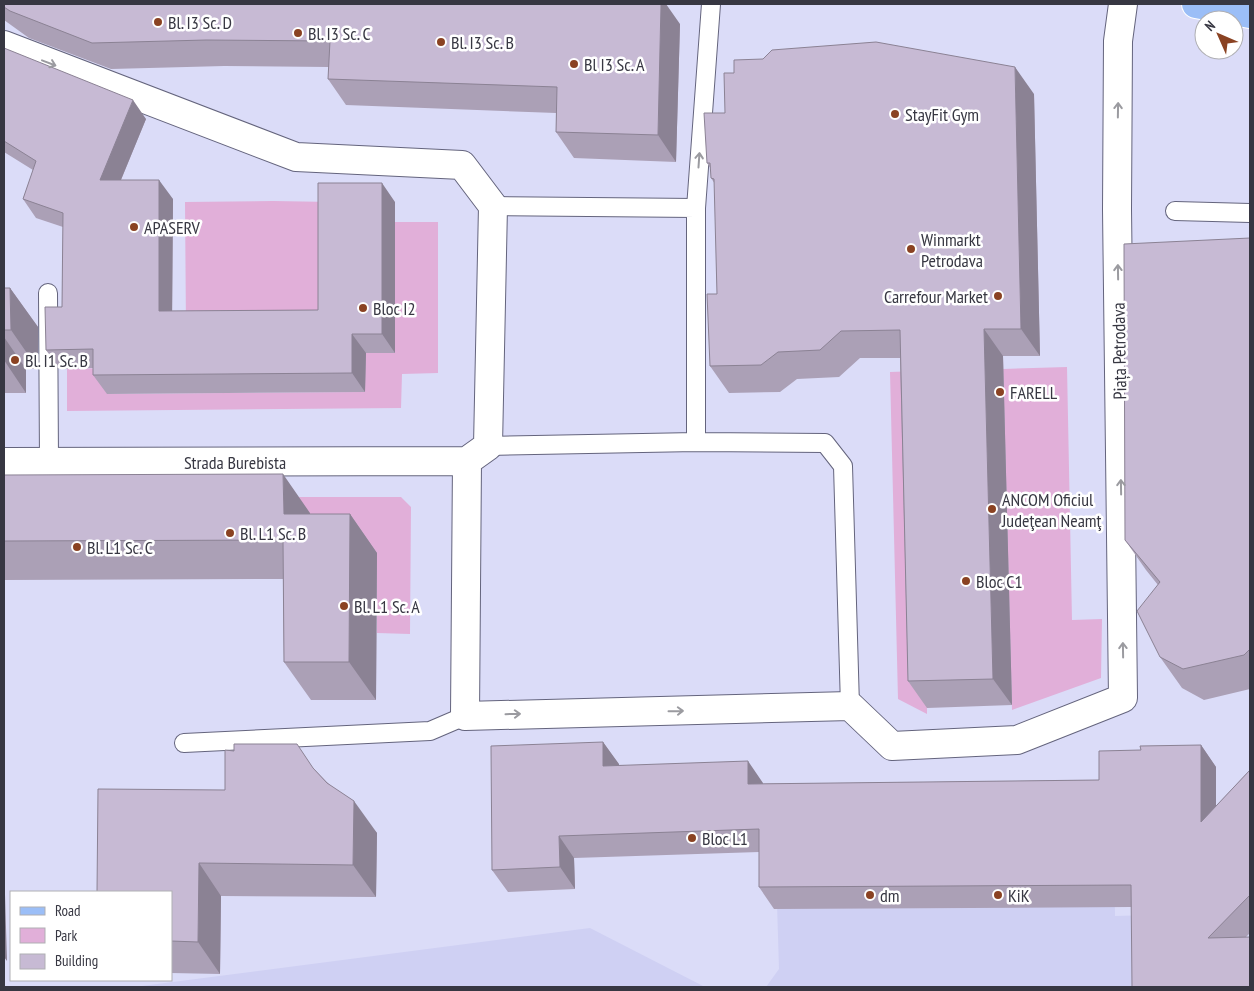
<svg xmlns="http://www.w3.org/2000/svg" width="1254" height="991" viewBox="0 0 1254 991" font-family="'PT Sans Narrow',sans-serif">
<rect width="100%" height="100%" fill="#dbdcf8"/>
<path fill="#cfd0f3" d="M1114,802L1115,916L1221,913L1250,987H766L779,969L774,806Z
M590,928L705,987H134Z"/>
<path fill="#e1afd9" d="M273,201L332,202V329L186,328L185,202Z
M395,222H438V373L402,374L401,408L67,411V369L107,368V394L365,392V353H395Z
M1067,367L1072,620L1102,619L1101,678L1012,710L1003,369Z
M918,371L927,708V714L898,699L890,372Z
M235,497H401L411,507L410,634L377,633V553Z"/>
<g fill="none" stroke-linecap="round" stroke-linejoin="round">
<g stroke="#64647d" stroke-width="20">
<path id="lane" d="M493,206L696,208
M1175,211L1250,213
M48,293L49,462
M696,442V208L711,4
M488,446L696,442L825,443L843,466L850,706
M184,743L430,731L465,716"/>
</g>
<g stroke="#64647d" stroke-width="30">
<path id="street" d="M4,45L296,157L462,165L493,206L488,446L467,461
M467,461L465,716L850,706L892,746L1017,740L1123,698L1117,209L1118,41L1123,4
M4,462L467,461"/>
</g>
<g stroke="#fff" stroke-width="30">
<path id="primary" d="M1196,4L1250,14"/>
</g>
<use href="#lane" stroke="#fff" stroke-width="18"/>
<use href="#street" stroke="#fff" stroke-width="28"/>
<use href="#primary" stroke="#9bbef7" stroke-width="28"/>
</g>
<path fill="#aba0b6" d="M4,4L680,24L676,162L574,158L556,132V113L346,105L328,79L329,67L224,66L111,69L29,38L4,20Z
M4,48L146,119L121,180L173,199L172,311L318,310L395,202V353H366L365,392L107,394L93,375V368L59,369L46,350L62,307L63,227L36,218L23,199L33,170L4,152Z
M1034,94L1040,356H1003L1012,705L927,708L908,681L900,358H860L839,377L797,379L780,392L729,393L710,366L717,294L715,184L711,178V169L707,163L725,113Z
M1250,238V689L1204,700L1182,688L1160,657L1158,585L1146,570L1125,540Z
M4,288H10L38,327V369H26V393H4Z
M4,475L310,513V514H350L377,553L376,700H311L284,662L283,579L4,580Z
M603,742L619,765L763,783V784L1099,780L1141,750L1201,745L1216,767V806L1250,770V933L1246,937L1250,987L1131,907L774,909L759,887V852L574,858L575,889L508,892L492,870Z
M315,770L377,833L376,897L221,896L220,974L171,973V892L225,790Z"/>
<path fill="#8b8294" d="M661,4H666L680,24L676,162L658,135Z
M1015,67L1034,94L1040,356L1021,329Z
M133,100L146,119L113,199L100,180Z
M159,180L173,199L172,330L159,311Z
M382,183L395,202V353L382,334Z
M10,288L38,327V369L11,330Z
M984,329L1003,356L1012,705L993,679Z
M352,334L366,353L365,392L352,373Z
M4,337L26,369V393L4,360Z
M283,474L310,513L311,553L284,514Z
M350,514L377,553L376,700L349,662Z
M603,742L619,764V788L603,766Z
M1201,745L1216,767V844L1201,822Z
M748,761L763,783L764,806L748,784Z
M354,801L377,833L376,897L353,865Z
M559,836L574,858L575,889L560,867Z
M4,861L7,961L4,957Z
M199,863L221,896L220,974L198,942Z"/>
<path fill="#c7bad4" stroke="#8b8294" d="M4,4H661L658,135L556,132L557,87L328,79L330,41L206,40L92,43L10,11L4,7Z
M876,42L1015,67L1021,329H984L993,679L908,681L900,330L841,331L820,350L778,352L761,365L710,366L707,294H717L714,179L711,178L710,163H707L704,113H725L724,73H734V60L763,59L772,50Z
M4,48L133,100L100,180H159V311L318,310V183H382V334H352V373L93,375V349L46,350L45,307H62L63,213L23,199L36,161L4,141Z
M1250,238V649L1244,655L1183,669L1160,657L1137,611L1160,582L1125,540L1124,244Z
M4,288H10L11,330H4Z
M283,474L284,514H350L349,662H284L283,540L4,541V475Z
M603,742V766L748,761V784L1099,780V751L1141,750L1140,746L1201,745V822L1250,770V895L1208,938L1250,937V987H1132L1131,885L759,887V829L559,836L560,867L492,870L491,746Z
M234,744H297L313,768L327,783L354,801L353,865L199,863L198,942L171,941V892H97L98,789L225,790V750L234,751Z"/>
<defs><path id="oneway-shaft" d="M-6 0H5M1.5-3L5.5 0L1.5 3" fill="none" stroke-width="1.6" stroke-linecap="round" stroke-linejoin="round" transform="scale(1.25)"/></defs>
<g stroke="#9b9ba0">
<use href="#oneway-shaft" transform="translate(49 63) rotate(21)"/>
<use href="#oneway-shaft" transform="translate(1118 110) rotate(-89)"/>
<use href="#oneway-shaft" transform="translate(699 160) rotate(-86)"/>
<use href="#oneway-shaft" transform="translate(1118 272) rotate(-91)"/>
<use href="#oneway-shaft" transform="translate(1121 487) rotate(-91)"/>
<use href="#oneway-shaft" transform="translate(1123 650) rotate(-91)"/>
<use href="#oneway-shaft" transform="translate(676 711) rotate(-1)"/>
<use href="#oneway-shaft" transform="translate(513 714) rotate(-1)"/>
</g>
<g fill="#8a4222" stroke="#fff" stroke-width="2">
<circle cx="158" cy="22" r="5"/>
<circle cx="298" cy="33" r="5"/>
<circle cx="441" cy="42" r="5"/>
<circle cx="574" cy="64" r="5"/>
<circle cx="895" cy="114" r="5"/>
<circle cx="134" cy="227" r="5"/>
<circle cx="911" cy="249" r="5"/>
<circle cx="998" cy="296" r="5"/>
<circle cx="363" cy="308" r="5"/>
<circle cx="15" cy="360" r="5"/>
<circle cx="1000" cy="392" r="5"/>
<circle cx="992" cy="509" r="5"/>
<circle cx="230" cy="533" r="5"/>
<circle cx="77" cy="547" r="5"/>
<circle cx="966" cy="581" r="5"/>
<circle cx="344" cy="606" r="5"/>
<circle cx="692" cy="838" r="5"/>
<circle cx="870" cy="895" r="5"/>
<circle cx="998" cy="895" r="5"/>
</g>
<g text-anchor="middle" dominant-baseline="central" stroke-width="5" stroke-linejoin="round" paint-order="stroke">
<g font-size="18" fill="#373742" stroke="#fff" text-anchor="start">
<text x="168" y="22">Bl. I3 Sc. D</text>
<text x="308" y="33">Bl. I3 Sc. C</text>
<text x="451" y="42">Bl. I3 Sc. B</text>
<text x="584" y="64">Bl I3 Sc. A</text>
<text x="905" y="114">StayFit Gym</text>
<text x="144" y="227">APASERV</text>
<text x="921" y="239">Winmarkt<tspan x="921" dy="21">Petrodava</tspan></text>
<text x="988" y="296" text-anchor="end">Carrefour Market</text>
<text x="373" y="308">Bloc I2</text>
<text x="25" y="360">Bl. I1 Sc. B</text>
<text x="1010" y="392">FARELL</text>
<text x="1002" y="499">ANCOM Oficiul<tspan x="1002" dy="21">Judeţean Neamţ</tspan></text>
<text x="240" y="533">Bl. L1 Sc. B</text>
<text x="87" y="547">Bl. L1 Sc. C</text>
<text x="976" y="581">Bloc C1</text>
<text x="354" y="606">Bl. L1 Sc. A</text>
<text x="702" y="838">Bloc L1</text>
<text x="880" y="895">dm</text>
<text x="1008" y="895">KiK</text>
</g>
<g font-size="18" fill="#373742" stroke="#fff">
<text transform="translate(1119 351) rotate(-91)">Piața Petrodava</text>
<text x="235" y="462">Strada Burebista</text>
</g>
</g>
<rect width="1254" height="991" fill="none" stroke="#373742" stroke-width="10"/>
<rect x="10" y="891" width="162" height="90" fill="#ffffff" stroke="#afafb3"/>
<rect x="20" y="907" width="25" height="8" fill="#9bbef7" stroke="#afafb3"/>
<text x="55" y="916" font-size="15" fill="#373742">Road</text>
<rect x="20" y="928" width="25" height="15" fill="#e1afd9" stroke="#afafb3"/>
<text x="55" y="941" font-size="15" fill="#373742">Park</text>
<rect x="20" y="954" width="25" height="15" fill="#c7bad4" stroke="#afafb3"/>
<text x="55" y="966" font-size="15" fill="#373742">Building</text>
<g transform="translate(1219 35) rotate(315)"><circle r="24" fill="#ffffff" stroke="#afafb3"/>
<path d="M0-4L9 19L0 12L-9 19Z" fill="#8a4222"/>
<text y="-8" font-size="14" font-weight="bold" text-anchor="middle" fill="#373742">N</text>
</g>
</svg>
